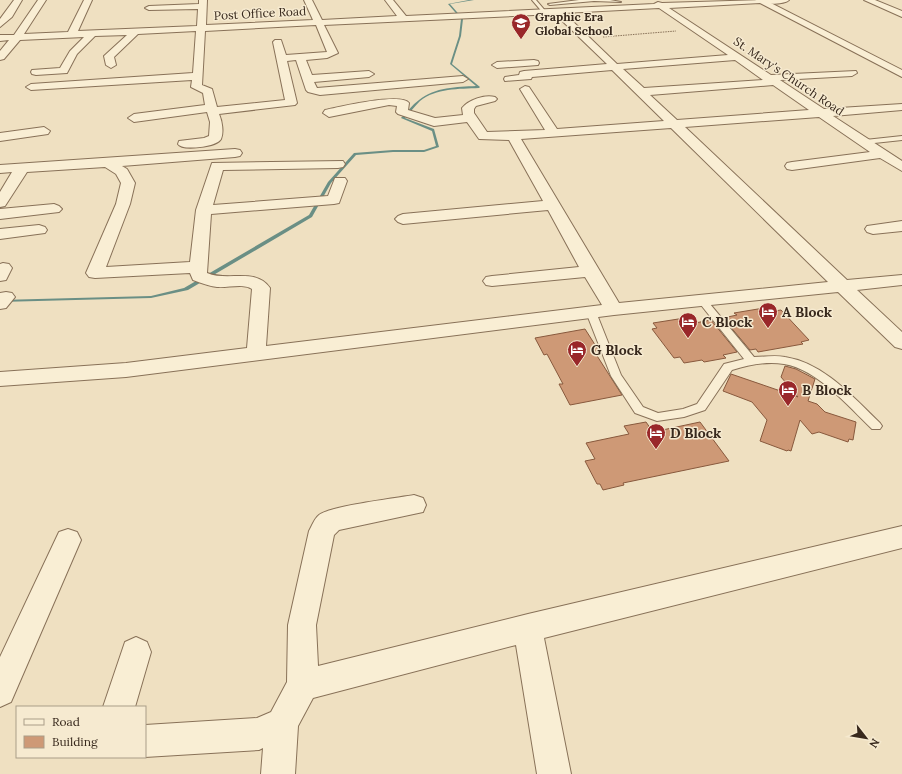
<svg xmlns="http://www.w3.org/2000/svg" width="902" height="774" viewBox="0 0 902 774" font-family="Lora,serif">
<rect width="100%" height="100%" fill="#efe0c1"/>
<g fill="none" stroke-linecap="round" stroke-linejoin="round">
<path fill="#6a8f85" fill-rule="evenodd" d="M469,0H474L450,4L463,19L461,36L452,64L480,87L479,88C459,89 436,88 420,101C415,106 410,112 405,118L434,129L439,147L424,152H393L356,155L331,183L312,217L188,290L151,298L0,302V300L151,296L184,288L309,215L328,182L354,153L393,150H424L436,146L432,131L401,118C407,112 412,105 419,100C435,87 457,87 476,86L450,64L459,36L461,19L448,4Z"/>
</g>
<path fill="#ce9976" stroke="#88593d" d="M770,307L774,311L781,310L809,340L801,342L803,344L758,352L756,349L750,350L723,318L737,315L734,313Z
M691,317L695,323L711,320L737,352L723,355L726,358L704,362L702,360L684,363L680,357L674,358L652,329L657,328L653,323Z
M585,329L599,351H594L622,395L570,405L559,384H563L547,354L544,355L535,338Z
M785,366L796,369L815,379L808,401L817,404L825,412L856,422L853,440L849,439L848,442L819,432L812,434L800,420L791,451L788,450L787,451L760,441L767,420L752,402L723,391L731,374L798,397L781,377Z
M646,422L653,432L700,422L729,461L623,483L624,485L603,490L600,484H597L585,461L595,459L586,443L629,434L624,426Z"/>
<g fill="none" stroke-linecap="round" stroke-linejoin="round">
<g stroke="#887158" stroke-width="2">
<path id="service" d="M532,0H536L548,14H544Z
M579,0H610L621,2L594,1L550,5L548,4Z
M902,136V140L865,144L862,142L865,140Z
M702,297L705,298L754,357C764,357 775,355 785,357C824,363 853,397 880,423L882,426L880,429H872C848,406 817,369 784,364C766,361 748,365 732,370L705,410L684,417L657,421L635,413L611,376L586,312L591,309L596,312L621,375L643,407L658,413L683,409L697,404L724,364L744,359L697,300Z"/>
</g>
<g stroke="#887158" stroke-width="2">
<path id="minor" d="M14,0H22L12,17L0,27V19Z
M38,0H46L24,34L68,32L84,0H92L78,31L197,26L198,9L149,10L145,8L149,6L199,4V0H207L206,25L313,20L304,0H312L322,20L397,16L385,0H393L406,16L654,4L658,2L662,3L765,0L902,70V77L760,3L669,8L771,75L856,71L857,73L852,76L780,80L824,109L902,104V110L833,116L902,161V171L880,158L792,170L787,169L785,166L787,163L792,162L870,152L819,117L685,127L847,280L902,275V285L857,290L902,332V349L895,347L838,292L614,315L126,377L0,386V372L126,363L247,348L252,289C243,283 228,288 217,287C209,286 201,283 193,280L190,273L95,278L89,277L86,273L116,204L121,183L116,174L105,167L27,172L5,206L0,207V192L12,172L0,173V165L235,149L240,150L242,153L240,156L235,157L122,166L127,169L135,183L130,204L106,267L190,262L196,210L212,163L343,161L345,164L343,167L338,168L223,170L213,205L328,196L335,178H345L347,181L339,203L334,204L211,214L207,273C228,282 256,267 270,288L266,346L602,305L585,277L492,286L486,285L483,281L486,277L492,276L579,267L548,210L403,224L398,222L395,219L398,216L403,214L543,201L509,140L479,139L467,122L434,126L398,114L396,112L397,106L389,105L329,117L323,113L325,110C339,107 401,92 409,103L408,110L435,118L463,115L462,108C468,100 485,94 495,97L497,99L495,101L476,106L474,109V113L487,132L545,130L520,89L525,86L529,87L557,129L664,121L612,70L532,77L531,79L505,81L504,79L505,77L519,75L520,72L524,71L607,64L555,14L324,25L338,53L327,58L306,60L312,75L369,71L374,74L369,77L314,82L317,88L463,76L468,79L463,82L320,95L308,92L306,90L296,60L287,61L297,103L295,105L219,114C222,121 224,132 221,139C217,147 182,151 178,144L179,141L204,138L209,136L210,122L207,112L134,122L128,118L134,114L205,105L203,93L191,87L192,80L31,90L26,87L31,84L193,73L196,31L138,34L114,57L116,65L111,68L106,65L104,56L127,35L95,36L77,54L67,73L36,75L32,74L31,72L32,70L60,68L70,51L84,37L20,40L4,59L0,60V51L9,40L0,41V35H14ZM659,8L728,55L617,64L564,13ZM316,25L327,52L286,55L281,40H275L273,42L285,100L217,107L212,89L202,85L205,31ZM735,60L763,80L644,88L623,69ZM773,85L809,110L677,120L650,95ZM671,128L828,282L619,303L521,139Z
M864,0H875L902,11V17Z
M534,60L538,61L539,63L538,65L497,68L492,65L497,62Z
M44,127L50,131L48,134L0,141V133Z
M54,204L59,206L62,209L59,212L0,219V209Z
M902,221V231L873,234L867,232L865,229L867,226Z
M39,225L45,227L47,230L45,233L0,239V229Z
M3,263L9,264L12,268L6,280L0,281V264Z
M6,292L12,293L15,297L6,308L0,309V293Z
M414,495L423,498L426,505L423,512L339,530L334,535L316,625L318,666L528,614L902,526V548L544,638L571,774H537L516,645L313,698L298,726L295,774H261L263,748L259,750L145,757H144L145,725L257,718L271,712L287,682L288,625L309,531C312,526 314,519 319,515C330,506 397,498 414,495Z
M68,529L77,532L81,540L11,702L0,707V657L59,532Z
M136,637L147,642L151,652L135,707H103L125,642Z"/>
</g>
<g stroke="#887158" stroke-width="2">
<path id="tertiary" d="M755,0H789C784,5 760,5 755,0Z"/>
</g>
<path stroke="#887158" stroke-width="1" stroke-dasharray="1.5 1" stroke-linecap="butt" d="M603,37L676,31"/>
<use href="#service" fill="#f9eed4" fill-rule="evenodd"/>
<use href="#minor" fill="#f9eed4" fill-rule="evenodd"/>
<use href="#tertiary" fill="#f9eed4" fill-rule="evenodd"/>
</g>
<defs>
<g id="school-pin" transform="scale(1)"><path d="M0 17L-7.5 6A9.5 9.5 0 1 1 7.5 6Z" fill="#99272a" stroke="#f6ead0"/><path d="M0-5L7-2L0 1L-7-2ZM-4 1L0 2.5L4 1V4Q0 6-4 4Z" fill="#fff"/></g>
<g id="hotel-pin" transform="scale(1)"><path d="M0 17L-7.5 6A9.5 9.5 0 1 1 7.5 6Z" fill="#99272a" stroke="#f6ead0"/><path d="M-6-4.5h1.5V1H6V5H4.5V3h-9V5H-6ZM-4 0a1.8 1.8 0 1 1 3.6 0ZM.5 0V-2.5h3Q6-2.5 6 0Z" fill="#fff"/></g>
</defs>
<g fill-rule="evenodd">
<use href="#school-pin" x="521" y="23"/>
<use href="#hotel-pin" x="768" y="312"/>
<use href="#hotel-pin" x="688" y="322"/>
<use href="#hotel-pin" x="577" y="350"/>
<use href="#hotel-pin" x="788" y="390"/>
<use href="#hotel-pin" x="656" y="433"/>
</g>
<g text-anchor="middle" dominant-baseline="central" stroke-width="3" stroke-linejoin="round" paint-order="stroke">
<g font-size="12" fill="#38291d" stroke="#f6ead0">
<text transform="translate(260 13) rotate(-3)">Post Office Road</text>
<text transform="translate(789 76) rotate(34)">St. Mary's Church Road</text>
</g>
<g font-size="12" font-weight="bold" fill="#38291d" stroke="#f6ead0" text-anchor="start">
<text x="535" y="16">Graphic Era<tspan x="535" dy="14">Global School</tspan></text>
</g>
<g font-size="14" font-weight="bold" fill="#38291d" stroke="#f6ead0" text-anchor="start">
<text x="782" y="312">A Block</text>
<text x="702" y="322">C Block</text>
<text x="591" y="350">G Block</text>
<text x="802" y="390">B Block</text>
<text x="670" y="433">D Block</text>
</g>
</g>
<rect x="16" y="706" width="130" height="52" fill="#f6ead0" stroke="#aa9d88"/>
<rect x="24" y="719" width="20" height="6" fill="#f9eed4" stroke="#aa9d88"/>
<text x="52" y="726" font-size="12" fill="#38291d">Road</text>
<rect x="24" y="736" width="20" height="12" fill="#ce9976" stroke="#aa9d88"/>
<text x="52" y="746" font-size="12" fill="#38291d">Building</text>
<g transform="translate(866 738) rotate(121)" stroke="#f6ead0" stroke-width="3" paint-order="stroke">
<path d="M0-3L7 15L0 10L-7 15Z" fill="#38291d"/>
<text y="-6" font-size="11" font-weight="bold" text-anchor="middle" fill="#38291d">N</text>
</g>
</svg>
